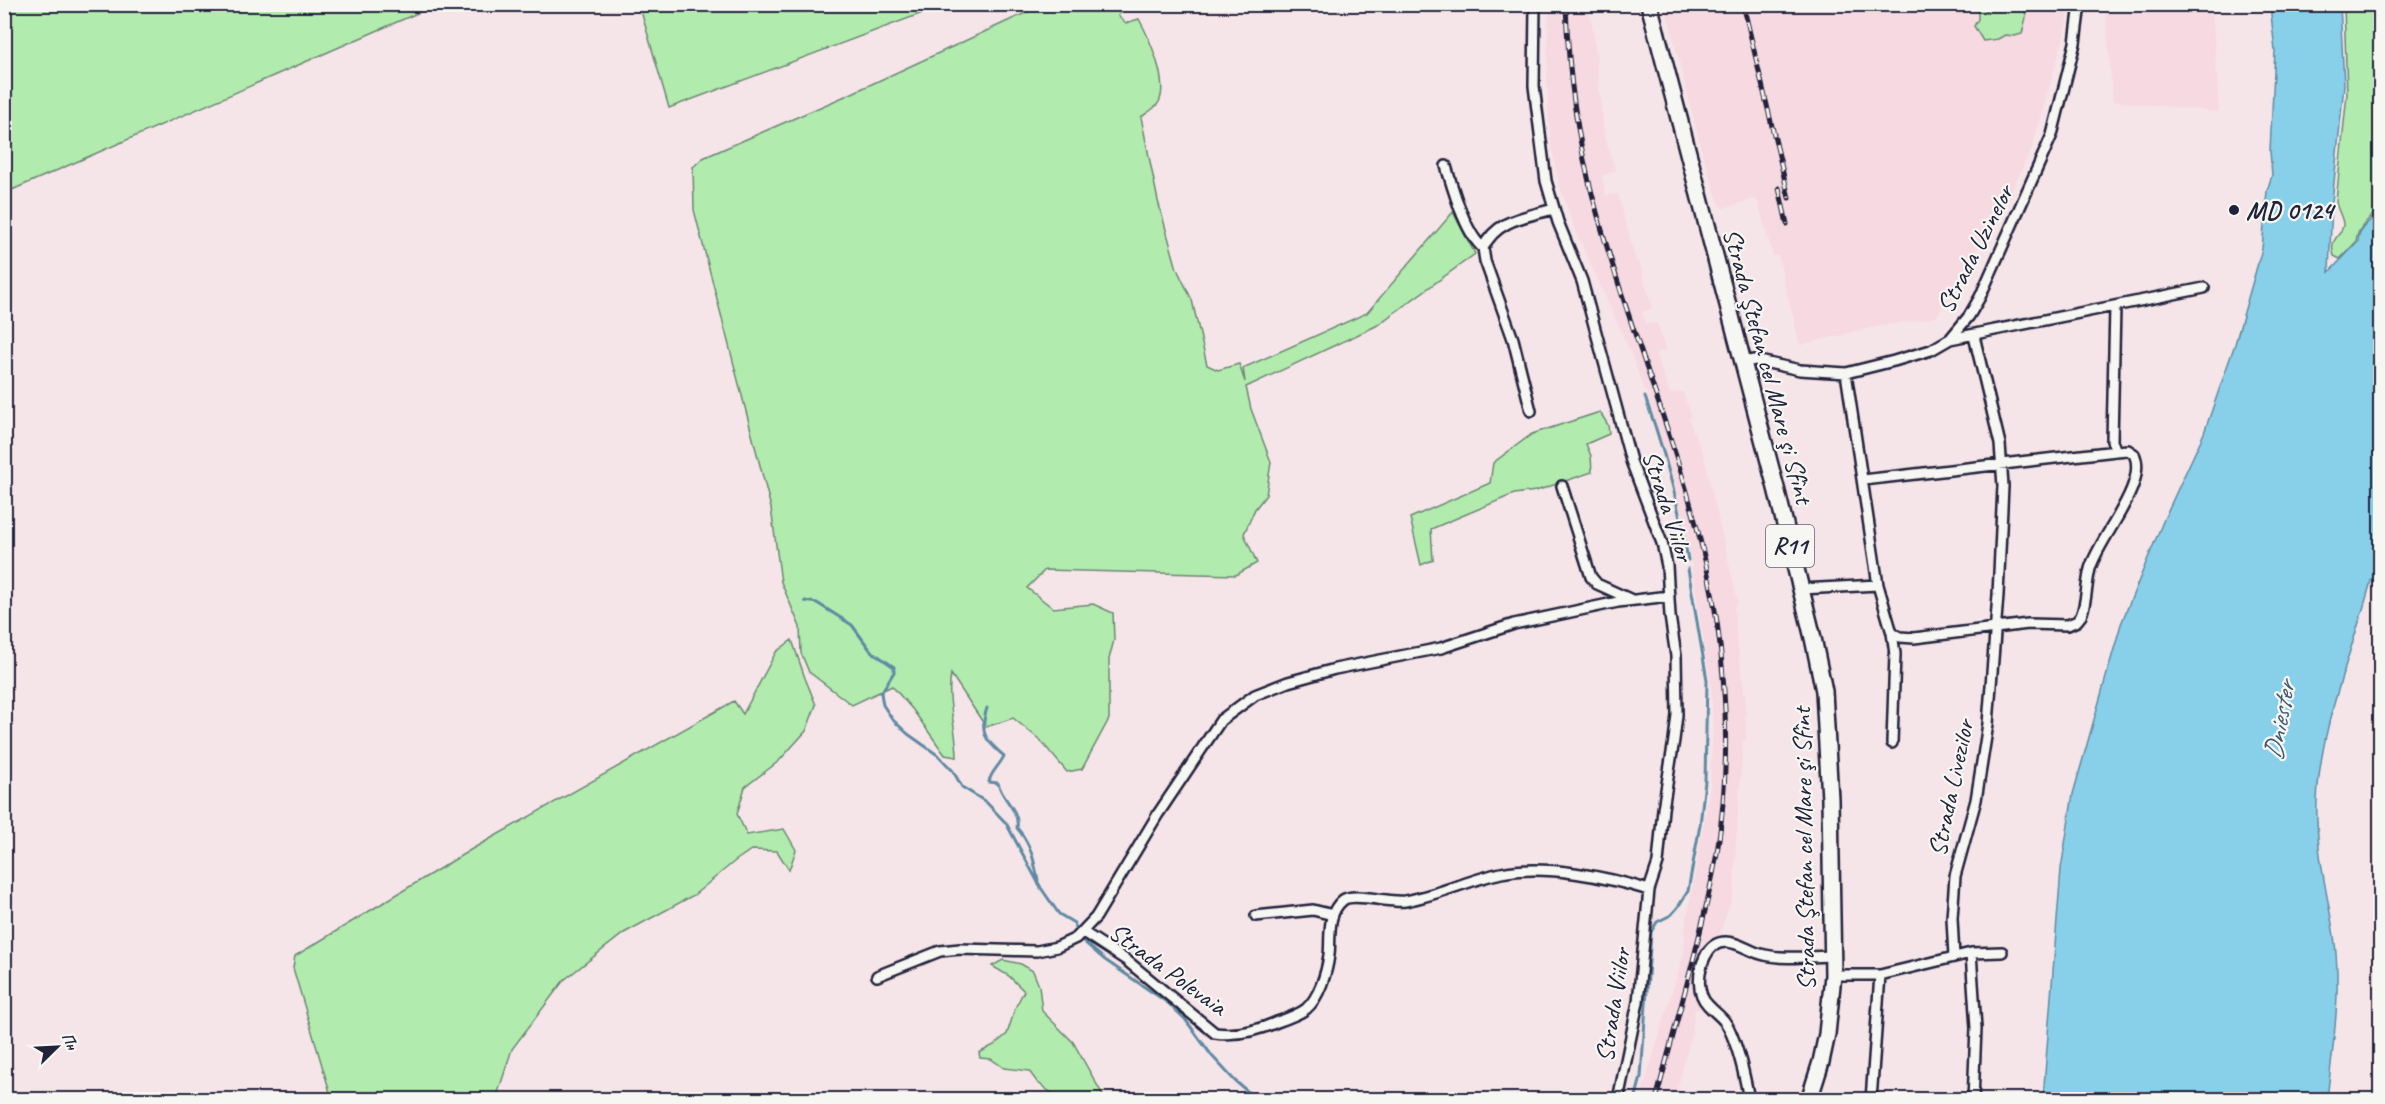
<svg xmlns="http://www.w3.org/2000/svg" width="2385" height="1104" viewBox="0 0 2385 1104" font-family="Caveat,sans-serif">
<rect width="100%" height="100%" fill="#f6e5e8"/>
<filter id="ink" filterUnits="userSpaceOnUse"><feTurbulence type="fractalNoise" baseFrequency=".0167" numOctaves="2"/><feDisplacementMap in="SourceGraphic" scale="12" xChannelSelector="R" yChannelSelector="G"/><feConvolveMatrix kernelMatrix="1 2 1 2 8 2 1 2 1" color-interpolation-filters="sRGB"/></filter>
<g filter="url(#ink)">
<path fill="#f6d9e1" d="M1549,5H1588L1594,35L1604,135L1616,171L1602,175L1606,196L1618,194L1636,262L1639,261L1652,308L1642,312L1646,324L1657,323L1666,350L1655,353L1670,394L1683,392L1691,416L1688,419L1703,453L1738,603L1734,606L1737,643L1745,695L1746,740L1743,741L1736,841L1734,892L1704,979L1700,1009H1695L1691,1035L1675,1099H1640L1684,953L1685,930L1710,788L1713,720L1711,685L1690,556L1648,394L1644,390L1629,348L1575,230L1559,184L1550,139L1547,84Z
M1665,5H2067L2069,11L2063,39L2032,148L2005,203L1936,317L1869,328L1800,345L1778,256H1773L1758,202L1754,199L1724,208L1720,206L1702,152Z
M2105,5H2212L2219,112L2113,101Z"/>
<path fill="#b2ebae" stroke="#6a8674" stroke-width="1.5" d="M5,4H436V5L5,193Z
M639,4H944V5L669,108Z
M1064,4L1126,5L1118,16L1126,23L1139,19C1149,37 1169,82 1159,102C1156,108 1147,113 1141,117L1158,201L1177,269L1192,300L1207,365L1218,370L1239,364L1245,382L1243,368L1367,313L1453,212L1475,254L1376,326L1246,387L1251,409L1271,462L1266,495L1255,509L1244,534L1257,563L1236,575L1045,570L1027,588L1053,608L1093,604L1113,613L1114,640L1109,659V719L1082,769L1067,772L1040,740L1013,718L986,727L951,674C946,701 957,730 957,757L945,755L913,710L892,686L852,705L809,672L801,653L800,627L781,582L771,508L694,210L693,167L703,158L850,94L1034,9Z
M1994,5H2024L2026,17L2022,34L2015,36L2005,35L1998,39L1983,41L1974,26L1978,19V10L1982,7L1986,11Z
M2344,5H2380V207C2371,219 2357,226 2356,242L2340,259L2334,256C2328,237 2342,237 2343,225C2343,217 2337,210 2336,202L2347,94Z
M1600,412L1608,425L1609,434L1586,444L1591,456L1592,472L1536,491L1514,494L1431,529L1433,560L1421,565L1410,518L1490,483L1493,463L1532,434Z
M792,640L805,678L816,705L806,731L779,761L745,787L737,814L747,835L784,829L796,850L789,870L777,851L751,850L735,861L694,895L624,933L564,980L512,1049L496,1099H332L293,968L295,956L472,849L734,701L743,714L776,652Z
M1003,960L1021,964L1033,971L1039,986L1042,1011L1073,1042L1105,1099H1053L1054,1095L1037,1082L1029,1071L1004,1068L991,1059L980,1058L979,1053L994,1045L1007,1034L1016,1006L1024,991L1009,976L992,966Z"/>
<path fill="#88d0e9" stroke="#5f8aa3" stroke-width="1.5" d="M2270,5H2340L2344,85L2332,202L2329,272L2358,242C2358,226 2371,222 2380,211V564L2371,581C2352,653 2320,726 2317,801C2315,847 2327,891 2334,936C2342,990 2333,1046 2327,1099H2043L2061,869L2073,794L2121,624L2164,519L2204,433L2235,344L2262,249L2267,191L2272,175L2270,151L2275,51Z"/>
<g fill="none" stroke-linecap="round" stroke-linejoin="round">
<path stroke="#5f8aa3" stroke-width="3" d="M1645,397C1664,449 1679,505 1688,560
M805,601L817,603L852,625L871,651L894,667V672L881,693L883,705L893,720L908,734L939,756L953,771L962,787L986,802L1006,823L1041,888L1059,914L1074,923L1076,928
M987,708C979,733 985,740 1004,756C1000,765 990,773 989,782L998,783C1002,800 1020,810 1017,828C1031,844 1034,860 1038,880
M1082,940L1105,960L1168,1003L1185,1019L1212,1056L1235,1081L1258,1100
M1635,1100L1641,1077L1651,932L1657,922L1671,915L1678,907L1688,891L1700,825L1705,781L1707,680L1688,569"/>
<g stroke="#22223b" stroke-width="14">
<path id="minor" d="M1535,4L1534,86L1546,181L1558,222L1582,281L1631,461L1662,543L1667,566L1670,616L1676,656L1677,715L1674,740L1663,809L1658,863L1649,890L1638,1002L1618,1100
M1446,166C1453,189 1465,233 1483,248
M1950,339L2204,288
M1743,362L1755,360L1800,370L1846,373L1894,361L1931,350L1950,339L1969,316L1980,297L2052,135L2075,43L2080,4
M1846,373L1878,585L1892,633L1895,654L1892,743
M1531,411L1513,339L1485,261L1483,248C1497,219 1526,217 1554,209
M1863,480L2116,451
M1562,486L1591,577L1597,584L1630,599
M1801,589L1878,585
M1892,633L1900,637L1914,638L2028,624L2068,625L2077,621L2081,616C2087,601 2086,585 2090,569C2098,539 2149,484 2134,454L2128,450L2116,451L2112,441L2115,307
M1256,916L1313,910L1333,915
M1083,932L1126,960L1215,1033C1237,1036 1257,1031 1277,1022C1286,1019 1298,1015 1306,1009C1319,998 1327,972 1329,955C1331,937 1326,914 1343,900C1353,892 1389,903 1405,901C1438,895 1469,880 1501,873C1545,864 1607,877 1649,890
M1971,953L1976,1028L1973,1100
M1954,957L1952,918L1955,876L1976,800L1988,724L1998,595L2003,486L2000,444L1974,336
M1833,975H1880L1971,953L2002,952
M877,976L940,951L960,949L1037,951L1057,947L1076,938L1096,917L1158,814L1221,720L1255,695L1288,682L1335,669L1441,648L1514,624L1618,602L1669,596
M1749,1100C1745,1077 1740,1054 1731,1033C1726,1019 1717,1015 1708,1005C1696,993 1698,971 1705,957C1709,948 1715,942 1726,942C1740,942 1751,953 1765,955C1786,960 1812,956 1834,956
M1871,1100L1880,975"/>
</g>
<g stroke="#22223b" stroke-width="20">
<path id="primary" d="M1649,4L1776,488L1813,638L1824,691L1830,799L1833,975L1827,1034L1821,1062L1809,1100"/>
</g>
<use href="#minor" stroke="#f6f6f2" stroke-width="9"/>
<use href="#primary" stroke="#f6f6f2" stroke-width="15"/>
<g stroke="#22223b" stroke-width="5">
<path id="rail" d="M1566,4C1568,72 1577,140 1595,205C1632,345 1695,478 1717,622C1728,699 1729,776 1717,853C1702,936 1677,1018 1656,1100
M1743,4L1789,198
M1779,188L1787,224"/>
</g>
<use href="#rail" stroke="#f6f6f2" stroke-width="3" stroke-dasharray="9" stroke-linecap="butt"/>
</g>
</g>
<circle fill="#22223b" stroke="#f6f6f2" stroke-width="2" cx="2234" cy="210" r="6"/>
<g text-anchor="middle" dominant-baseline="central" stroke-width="4.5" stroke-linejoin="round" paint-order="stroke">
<rect fill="#f6f6f2" stroke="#626272" stroke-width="1.5" x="1766" y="525" width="48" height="42" rx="4.5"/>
<g font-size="24" font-weight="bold" fill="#22223b">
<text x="1790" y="546">R11</text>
</g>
<g font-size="26" font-weight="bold" fill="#22223b" stroke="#f6f6f2" text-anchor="start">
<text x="2246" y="210">MD 0124</text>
</g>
<g font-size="26" fill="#22223b" stroke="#f6f6f2">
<text transform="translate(1975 249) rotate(-63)">Strada Uzinelor</text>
<text transform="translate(1768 366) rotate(75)">Strada Ştefan cel Mare şi Sfînt</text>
<text transform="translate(1668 506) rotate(72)">Strada Viilor</text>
<text transform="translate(1951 788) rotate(-78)">Strada Livezilor</text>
<text transform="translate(1804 849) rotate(-91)">Strada Ştefan cel Mare şi Sfînt</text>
<text transform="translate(1168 969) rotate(36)">Strada Polevaia</text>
<text transform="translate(1613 1005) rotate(-81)">Strada Viilor</text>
</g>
<g font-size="27" font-style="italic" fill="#41566f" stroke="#f6f6f2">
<text transform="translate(2279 721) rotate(-80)">Dniester</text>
</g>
</g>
<rect width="2385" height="1104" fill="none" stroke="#f6f6f2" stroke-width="24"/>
<rect x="12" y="12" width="2361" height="1080" fill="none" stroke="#22223b" stroke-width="2" filter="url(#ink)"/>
<g transform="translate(57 1047) rotate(66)" stroke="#f6f6f2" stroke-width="4.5" paint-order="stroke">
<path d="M0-4.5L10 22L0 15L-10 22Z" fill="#22223b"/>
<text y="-9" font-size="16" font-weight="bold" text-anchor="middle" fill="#22223b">Пн</text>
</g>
</svg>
